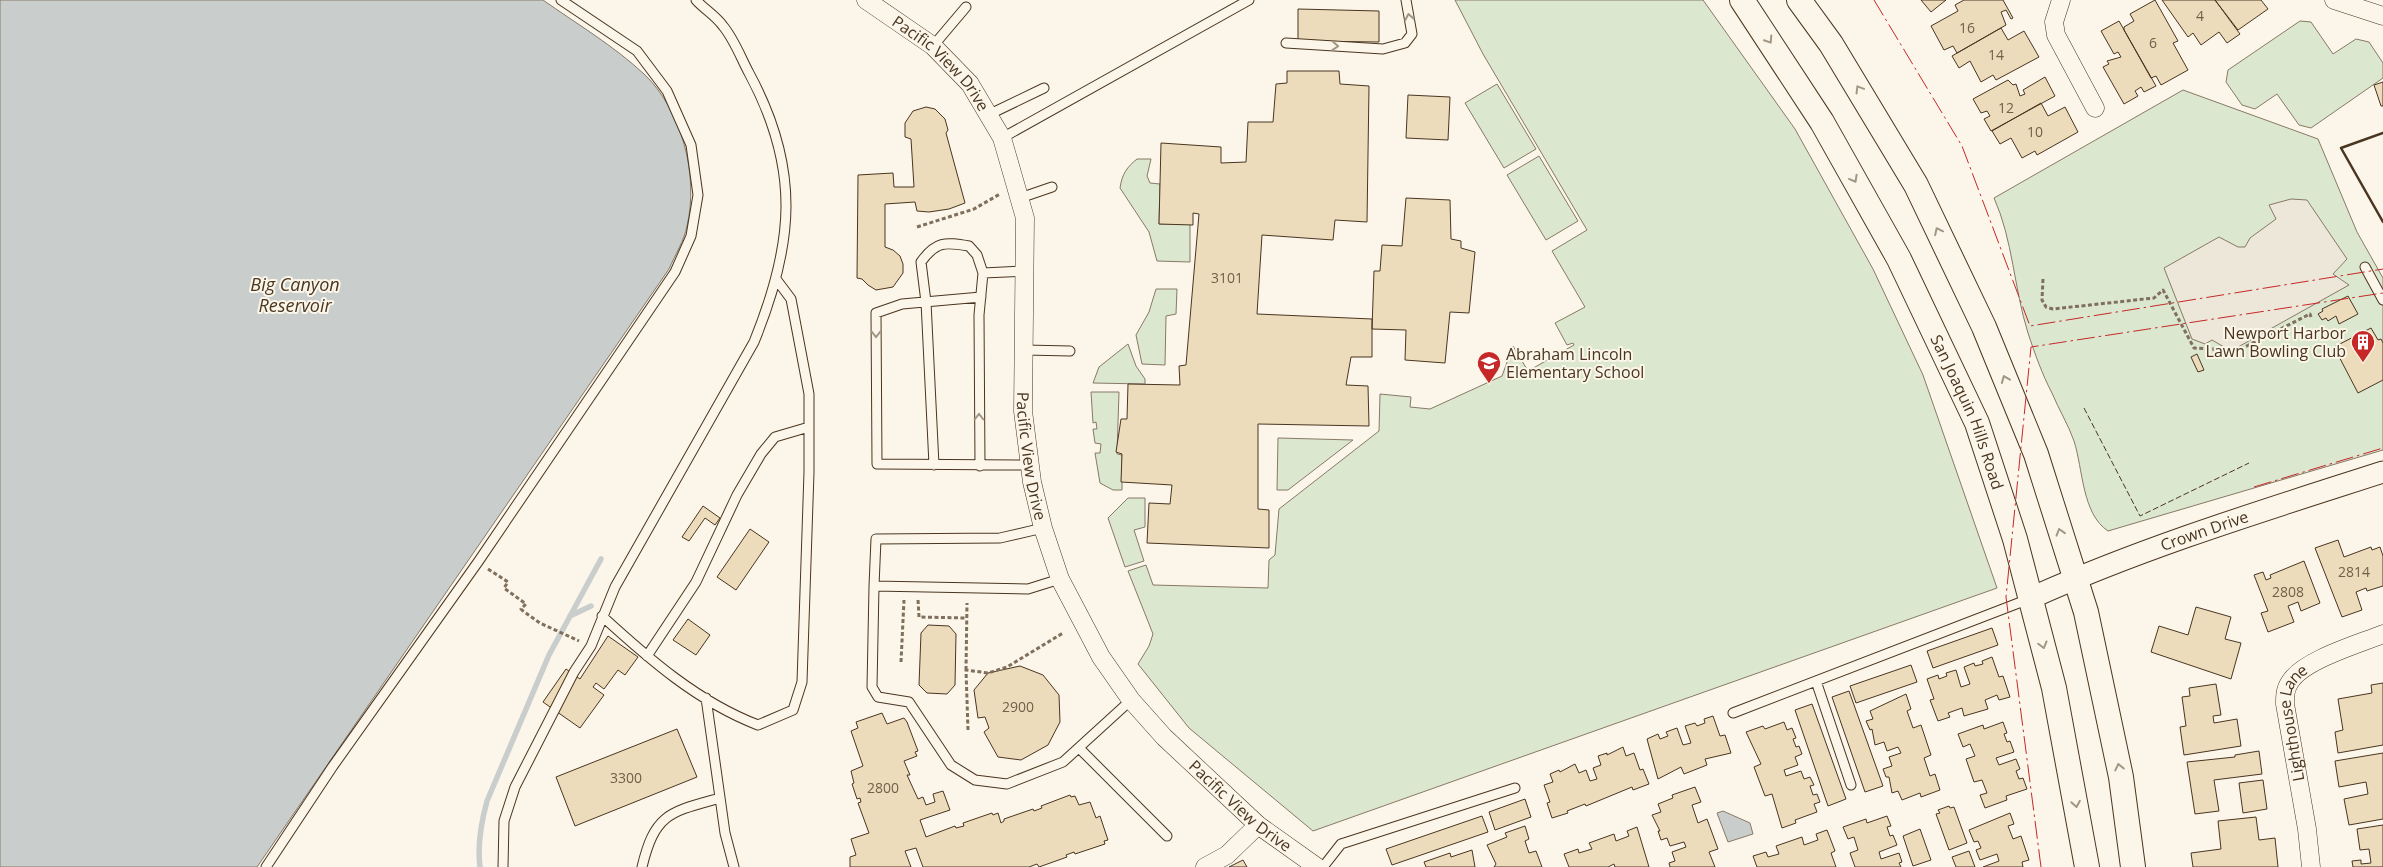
<svg xmlns="http://www.w3.org/2000/svg" width="2383" height="867" viewBox="0 0 2383 867" font-family="'Open Sans',sans-serif">
<rect width="100%" height="100%" fill="#fbf6e9"/>
<path fill="#dce7d0" stroke="#887966" d="M1455,0H1703L1795,129L1873,269L1923,375L1997,588L1313,831L1189,728L1138,664L1149,646L1153,634L1128,571L1146,565L1153,585L1268,588L1269,560L1275,555L1279,509L1379,431L1380,394L1411,397L1410,407L1430,409L1502,376L1513,346L1528,371L1574,345L1573,343L1567,345L1555,323L1585,307L1552,251L1587,230L1483,54Z
M2300,21L2311,22L2333,54L2356,39L2369,42L2383,63V78L2311,128L2299,125L2277,94L2255,109L2242,105L2226,82L2228,70Z
M1497,84L1536,149L1504,168L1465,103Z
M2183,90L2318,139L2357,232L2383,278V450L2108,531C2082,514 2083,469 2074,441C2068,424 2059,410 2052,393C2042,374 2035,354 2028,333C2014,289 2013,240 1994,198Z
M1539,156L1578,221L1546,240L1507,175Z
M1137,159H1151L1147,176L1150,183L1160,184L1159,224H1190V262L1157,261L1149,232L1120,188C1122,174 1127,167 1137,159Z
M1156,289H1177L1176,314L1166,316L1165,365L1142,364L1136,335L1149,312Z
M1128,344L1136,366L1145,379V384L1093,383L1099,367Z
M1091,392H1119L1117,454L1122,455V490H1113L1100,483L1095,453H1100L1101,444L1095,443L1093,429H1097L1096,422L1093,423Z
M1278,438L1353,440L1288,490H1277Z
M1128,498H1145V527L1134,530L1144,561L1125,567L1108,518Z"/>
<path fill="#ede7d9" stroke="#887966" d="M2291,199L2307,200L2347,259L2333,274L2349,285L2231,351L2212,340L2205,344L2192,339L2164,268L2219,237L2238,247H2245L2250,238L2276,219L2269,205Z"/>
<path fill="#c9cecd" stroke="#887966" d="M0,0H543C577,24 614,46 644,74C682,110 699,176 687,226C684,241 675,255 669,269L257,867H0Z
M1723,811L1750,823L1753,834L1728,842L1717,813Z"/>
<g fill="none" stroke-linecap="round" stroke-linejoin="round">
<path stroke="#c9cecd" stroke-width="5.5" d="M570,616L591,606
M480,867C477,844 481,823 487,801L549,655L601,559"/>
</g>
<path fill="#ecdcbc" stroke="#4a3520" d="M1921,0H1946L1931,12Z
M1964,0H2003L2013,18L2011,19L2006,10L2001,12L2006,25L1957,53L1953,46L1944,50L1931,26L1958,11L1955,5Z
M2155,0L2178,41L2173,43L2188,70L2161,85L2156,76L2151,78L2124,30V27L2134,21L2130,14Z
M2162,0H2215L2240,34L2227,43L2219,32L2201,45L2193,33L2188,37Z
M2215,0H2261L2268,9L2238,30Z
M1298,9L1379,11V42L1298,41Z
M2119,21L2156,86L2144,92L2141,87L2135,91L2138,96L2124,104L2103,67L2109,64L2107,61L2121,57L2118,52L2114,54L2101,31Z
M2001,28L2008,40L2024,31L2039,57L1996,80L1993,75L1981,82L1970,61L1959,68L1952,56Z
M1287,71H1339L1340,84L1369,86L1367,222L1335,220L1333,240L1262,235L1257,314L1372,319V357H1351L1346,385L1368,386L1369,426L1258,424V509L1269,510V548L1147,543L1149,503L1170,504L1172,485L1121,482L1122,454L1116,452L1121,419H1127L1128,384L1180,385L1179,366L1186,365L1199,214L1193,213V225L1159,224L1161,143L1221,147V163L1246,162L1248,122H1273L1276,84L1287,83Z
M2045,77L2055,96L1991,131L1984,119L1990,116L1987,111L1981,113L1973,99L2008,80L2013,85L2016,84L2020,96L2025,94L2023,90Z
M2383,82V106H2381L2374,85Z
M1408,95L1450,97L1448,140L1406,138Z
M2041,103L2048,116L2065,107L2078,132L2037,155L2035,151L2022,158L2011,138L2000,144L1992,131Z
M926,107L935,109L945,119L948,130L946,133L965,203L949,209L929,212L917,211L915,202L885,204V247L893,250L900,256L903,264V273L893,287L876,290L868,285L862,279L857,278L858,175L893,173L894,187H914L911,139L905,137V123L913,111Z
M1406,198L1450,200L1451,239L1461,241V248L1475,252L1469,313L1450,312L1445,363L1405,360L1406,330L1372,329L1374,271H1380L1382,245L1402,246Z
M2348,296L2358,314L2339,324L2336,316L2328,321L2326,318L2322,320L2318,314L2323,311L2322,309Z
M2371,328L2378,340L2381,339L2383,343V380L2358,393L2334,347Z
M2197,354L2204,370L2198,372L2191,357Z
M703,506L720,518L715,525L705,518L689,541L682,537Z
M750,529L769,542L736,590L717,577Z
M2338,540L2344,557L2371,547L2372,550L2380,547L2383,556V586L2367,591L2366,588L2356,592L2362,610L2342,617L2315,548Z
M2304,561L2320,603L2301,611L2298,602L2288,606L2294,622L2268,632L2261,613L2268,611L2254,575L2263,572L2266,580L2271,578L2270,575Z
M2196,607L2231,617L2225,639L2241,643L2231,679L2151,652L2159,626L2188,635Z
M688,619L710,635L696,655L673,640Z
M928,625L949,626L956,634L955,685L947,694L927,693L919,685L921,633Z
M1992,628L1998,645L1933,668L1927,651Z
M608,636L638,657L625,675L618,670L604,689L596,683L593,687L604,695L580,728L543,702L566,669L580,679Z
M1992,657L1999,677L2003,676L2010,697L1999,700L1997,695L1985,700L1988,709L1964,716L1962,708L1948,713L1950,717L1938,721L1930,700L1934,699L1927,679L1938,675L1939,679L1947,676L1946,673L1956,670L1961,687L1970,684L1964,667L1974,663L1975,666L1983,664L1982,661Z
M1911,665L1917,682L1856,703L1850,686Z
M1020,666L1043,675L1059,695L1060,722L1048,745L1021,760L998,757L984,732L989,728L985,717L978,718L974,690L988,673Z
M2383,683V745L2338,753L2335,732L2343,730L2338,699L2372,693L2371,685Z
M2216,684L2221,715L2213,716L2214,723L2237,719L2241,746L2184,755L2180,727L2186,726L2182,697L2190,696L2189,688Z
M1849,691L1883,786L1865,792L1832,697Z
M1906,694L1911,709L1907,711L1913,728L1921,725L1931,755L1924,758L1930,776L1935,774L1940,790L1921,797L1920,793L1902,800L1898,791L1892,793L1889,777H1886L1883,769L1892,766L1889,757L1901,753L1898,747L1887,751L1884,742L1875,745L1872,729L1870,730L1866,721L1873,719L1870,711Z
M1812,704L1846,799L1828,806L1795,710Z
M882,713L887,724L904,718L907,722L918,751L915,752L917,756L904,761L910,775H907L918,799L923,797L926,805L935,802L933,794L943,791L950,810L920,820L926,837L955,826L956,828L964,826L963,823L992,813L993,815L998,813L1001,823L1004,821V819L1033,809L1034,811L1042,808L1041,806L1070,795L1071,797L1075,796L1079,805L1090,802L1096,818L1100,816L1108,840L1104,841L1105,844L1075,854L1074,852L1066,855L1067,857L1039,867L1037,864L1029,867H923L916,848L905,851L911,867H850V857L856,855L851,839L869,833L858,803L861,802L860,798L857,799L852,784L854,783L851,771L863,766L851,731L858,728L856,722Z
M1713,716L1720,736L1725,735L1731,753L1705,759L1707,765L1684,774L1681,767L1658,779L1647,739L1658,734L1660,739L1668,736L1666,732L1677,728L1683,745L1691,743L1685,726L1695,723L1697,726L1705,723L1704,719Z
M1784,722L1787,730L1792,728L1796,738L1793,739L1796,747L1799,746L1802,754L1795,757L1798,765L1784,770L1786,776L1801,771L1804,779L1810,777L1814,785L1810,786L1813,795L1817,794L1820,802L1814,804L1817,812L1795,820L1796,823L1782,828L1772,794L1765,796L1754,767L1761,764L1746,732L1763,726L1765,729Z
M2003,722L2007,733L2004,734L2007,742L2010,741L2014,752L1996,758L1999,765L2016,759L2020,769L2016,771L2019,779L2023,778L2027,789L2006,796L2007,800L1985,808L1980,795L1987,793L1982,780L1974,782L1966,759L1975,756L1970,744L1963,747L1958,734L1983,725L1984,729Z
M677,729L697,777L575,826L556,777Z
M1623,747L1626,756L1634,753L1640,770L1643,769L1649,784L1633,790L1632,787L1586,806L1585,804L1567,811L1568,813L1552,818L1547,803L1550,802L1544,785L1553,782L1550,774L1559,770L1560,772L1575,764L1579,773L1586,770L1590,781L1597,779L1593,768L1601,765L1598,756L1607,753V755Z
M2259,751L2262,774L2214,780L2219,811L2195,814L2187,762L2235,757V755Z
M2383,753V819L2349,825L2344,799L2368,794L2366,782L2339,787L2335,761Z
M2263,780L2267,809L2243,813L2239,783Z
M1695,787L1701,802L1692,805L1698,823L1707,819L1718,849L1709,852L1715,867H1670L1669,863L1675,861L1672,852L1686,847L1684,842L1670,846L1667,838L1661,840L1658,831H1660L1652,815L1661,812L1658,804L1673,798L1672,795Z
M1525,799L1531,817L1495,830L1489,812Z
M1949,806L1950,808L1954,807L1967,843L1949,850L1936,814L1940,813L1938,810Z
M2010,813L2014,824L2008,826L2013,839L2021,836L2029,860L2022,862L2023,867H1983L1999,861L1997,854L1980,860L1976,850L1981,848L1978,841L1974,842L1969,830Z
M1482,816L1488,832L1392,865L1386,849Z
M1887,816L1891,826L1887,827L1890,836L1893,835L1897,845L1879,852L1881,859L1899,853L1902,862L1899,863L1901,867H1855L1850,853L1858,850L1854,837L1848,839L1843,827L1866,819L1867,823Z
M2256,817L2259,840L2275,838L2278,867H2193L2191,853L2221,849L2218,821Z
M2383,825V867H2353L2352,861L2361,860V864L2371,863L2369,849L2360,850L2357,829Z
M1525,826L1529,839L1525,841L1529,853L1536,851L1542,867H1494L1496,864L1487,845L1507,837L1505,833Z
M1637,827L1649,867H1615L1614,864L1608,867H1569L1564,854L1578,849L1579,853L1592,849L1589,843L1614,834L1616,841L1629,836L1627,831Z
M1920,829L1931,860L1913,866L1903,836Z
M1827,830L1835,851L1831,853L1836,867H1757L1753,856L1766,852L1768,857L1779,854L1776,846L1802,837L1804,845L1818,840L1816,834Z
M1472,850L1475,867H1426L1424,862L1450,853L1451,857Z
M1969,851L1975,867H1956L1952,857Z
M1243,860L1247,867H1229Z"/>
<g fill="none" stroke-linecap="round" stroke-linejoin="round">
<g stroke="#4a3520" stroke-width="11">
<path id="service" d="M1286,43L1383,49L1405,43L1412,34L1406,0
M933,46L966,7
M988,115L1044,88
M1002,138L1249,0
M1020,198L1052,187
M2365,267L2383,300
M981,297L902,304L876,313L877,464L1030,465
M1025,350L1070,351
M934,465L926,302L921,262C936,241 945,242 969,246L977,255L983,273
M980,466L979,315L983,273L1026,271
M1043,528L1000,538L876,539L874,586L1028,589L1060,579
M874,586L872,687L878,697L909,702L951,765L975,780L1007,784L1063,762L1131,700
M602,616C649,659 698,702 758,725L793,710L802,682L809,472V394L791,299L776,279
M647,656L696,582L737,495L761,454L775,437L809,427
M1816,681L1851,785
M706,698L725,833L734,867
M1733,713L2029,599
M1079,748L1167,836
M266,867L333,766L478,562L675,272L691,236L698,195L691,145L667,91L637,51L561,0
M503,867L504,821L515,787L574,672L591,646L615,587L754,342C794,244 801,169 749,73C741,58 734,39 723,26C716,16 704,9 696,0
M642,867C655,813 670,812 720,798
M1323,867L1341,844L1515,788"/>
</g>
<g stroke="#4a3520" stroke-width="19">
<g id="minor">
<path id="s1" d="M866,0L933,46L970,84L1002,138L1025,218L1023,411L1032,482L1043,528L1060,579L1101,657L1131,700L1164,737L1258,825L1317,867"/>
<path d="M2061,0L2054,22L2056,35L2095,108"/>
<path d="M2334,0L2383,16"/>
<path d="M1205,867L1227,855L1258,825"/>
<path id="s2" d="M2311,867L2307,829L2285,704C2285,696 2285,689 2290,682C2303,660 2359,644 2383,634"/>
</g>
</g>
<g stroke="#4a3520" stroke-width="23">
<g id="tertiary">
<path id="s3" d="M2031,598C2144,547 2265,510 2383,472"/>
</g>
</g>
<g stroke="#4a3520" stroke-width="26">
<g id="secondary">
<path id="s4" d="M1742,0L1822,122L1899,259L1977,423L2015,539L2054,688L2087,867"/>
<path d="M1799,0L1831,44L1916,185L1984,327L2036,454L2086,612L2121,777L2133,867"/>
</g>
</g>
<path stroke="#7f6f5c" stroke-width="3" stroke-dasharray="4 2.5" stroke-linecap="butt" d="M917,227L974,209L1000,194
M2043,279L2042,300L2046,307L2053,309L2154,298L2163,290L2194,348L2214,349L2225,357L2310,314L2311,317
M488,569L508,582L504,588L526,604L521,609L523,611L540,623L579,641
M918,600L919,617L966,618
M901,662L904,600
M966,670L967,603
M968,730L966,670L988,673L1007,667L1063,633"/>
<use href="#service" stroke="#fbf6e9" stroke-width="9"/>
<use href="#minor" stroke="#fbf6e9" stroke-width="18"/>
<use href="#tertiary" stroke="#fbf6e9" stroke-width="21"/>
<use href="#secondary" stroke="#fbf6e9" stroke-width="24"/>
<path stroke="#4a3520" stroke-width="1" stroke-dasharray="6 2.5" stroke-linecap="butt" d="M2084,408L2140,516L2249,463"/>
<path stroke="#4a3520" stroke-width="2.5" d="M2383,133L2341,148L2383,222"/>
<path stroke="#c62828" stroke-width="1" stroke-dasharray="18 4 2.5 4" stroke-linecap="butt" d="M1874,0L1962,146L2030,326L2383,269
M2254,487L2383,448
M2041,867L2006,597L2031,347L2383,293"/>
</g>
<defs><path id="oneway-chevron" d="M-2-3.5L2.5 0L-2 3.5" fill="none" stroke-width="1.6" stroke-linecap="round" stroke-linejoin="round" transform="scale(1.25)"/></defs>
<g stroke="#a29684">
<use href="#oneway-chevron" transform="translate(1409 17) rotate(-100)"/>
<use href="#oneway-chevron" transform="translate(1769 40) rotate(57)"/>
<use href="#oneway-chevron" transform="translate(1335 46) rotate(4)"/>
<use href="#oneway-chevron" transform="translate(1859 89) rotate(-121)"/>
<use href="#oneway-chevron" transform="translate(1854 179) rotate(61)"/>
<use href="#oneway-chevron" transform="translate(1938 231) rotate(-116)"/>
<use href="#oneway-chevron" transform="translate(876 334) rotate(90)"/>
<use href="#oneway-chevron" transform="translate(2005 379) rotate(-112)"/>
<use href="#oneway-chevron" transform="translate(979 417) rotate(-90)"/>
<use href="#oneway-chevron" transform="translate(2060 532) rotate(-107)"/>
<use href="#oneway-chevron" transform="translate(2043 645) rotate(75)"/>
<use href="#oneway-chevron" transform="translate(2119 767) rotate(-102)"/>
<use href="#oneway-chevron" transform="translate(2076 804) rotate(80)"/>
</g>
<defs>
<g id="building-pin" transform="scale(1.25)"><path d="M0 17L-7.5 6A9.5 9.5 0 1 1 7.5 6Z" fill="#c62828" stroke="#fbf6e9"/><path d="M-4-6H4V6H1V3H-1V6H-4ZM-2.5-4.3h1.7v1.8h-1.7ZM.8-4.3h1.7v1.8H.8ZM-2.5-1h1.7V.8h-1.7ZM.8-1h1.7V.8H.8Z" fill="#fff"/></g>
<g id="school-pin" transform="scale(1.25)"><path d="M0 17L-7.5 6A9.5 9.5 0 1 1 7.5 6Z" fill="#c62828" stroke="#fbf6e9"/><path d="M0-5L7-2L0 1L-7-2ZM-4 1L0 2.5L4 1V4Q0 6-4 4Z" fill="#fff"/></g>
</defs>
<g fill-rule="evenodd">
<use href="#building-pin" x="2363" y="342"/>
<use href="#school-pin" x="1489" y="363"/>
</g>
<g text-anchor="middle" dominant-baseline="central" stroke-width="4" stroke-linejoin="round" paint-order="stroke">
<g font-size="14" fill="#725f47">
<text x="2200" y="15">4</text>
<text x="1967" y="27">16</text>
<text x="2153" y="42">6</text>
<text x="1996" y="54">14</text>
<text x="2006" y="107">12</text>
<text x="2035" y="131">10</text>
<text x="1227" y="277">3101</text>
<text x="2354" y="571">2814</text>
<text x="2288" y="591">2808</text>
<text x="1018" y="706">2900</text>
<text x="626" y="777">3300</text>
<text x="883" y="787">2800</text>
</g>
<g font-size="16" fill="#4a3520" stroke="#fbf6e9">
<text stroke="none"><textPath href="#s1" startOffset="99">Pacific View Drive</textPath></text>
<text stroke="none"><textPath href="#s4" startOffset="471">San Joaquin Hills Road</textPath></text>
<text stroke="none"><textPath href="#s1" startOffset="519">Pacific View Drive</textPath></text>
<text stroke="none"><textPath href="#s3" startOffset="186">Crown Drive</textPath></text>
<text stroke="none"><textPath href="#s2" startOffset="148">Lighthouse Lane</textPath></text>
<text stroke="none"><textPath href="#s1" startOffset="939">Pacific View Drive</textPath></text>
</g>
<g font-size="16" fill="#4a3520" stroke="#fbf6e9" text-anchor="end">
<text x="2346" y="333">Newport Harbor<tspan x="2346" dy="18">Lawn Bowling Club</tspan></text>
<text x="1506" y="354" text-anchor="start">Abraham Lincoln<tspan x="1506" dy="18">Elementary School</tspan></text>
</g>
<g font-size="18" font-style="italic" fill="#4a3520" stroke="#fbf6e9">
<text x="295" y="284">Big Canyon<tspan x="295" dy="21">Reservoir</tspan></text>
</g>
</g>
</svg>
